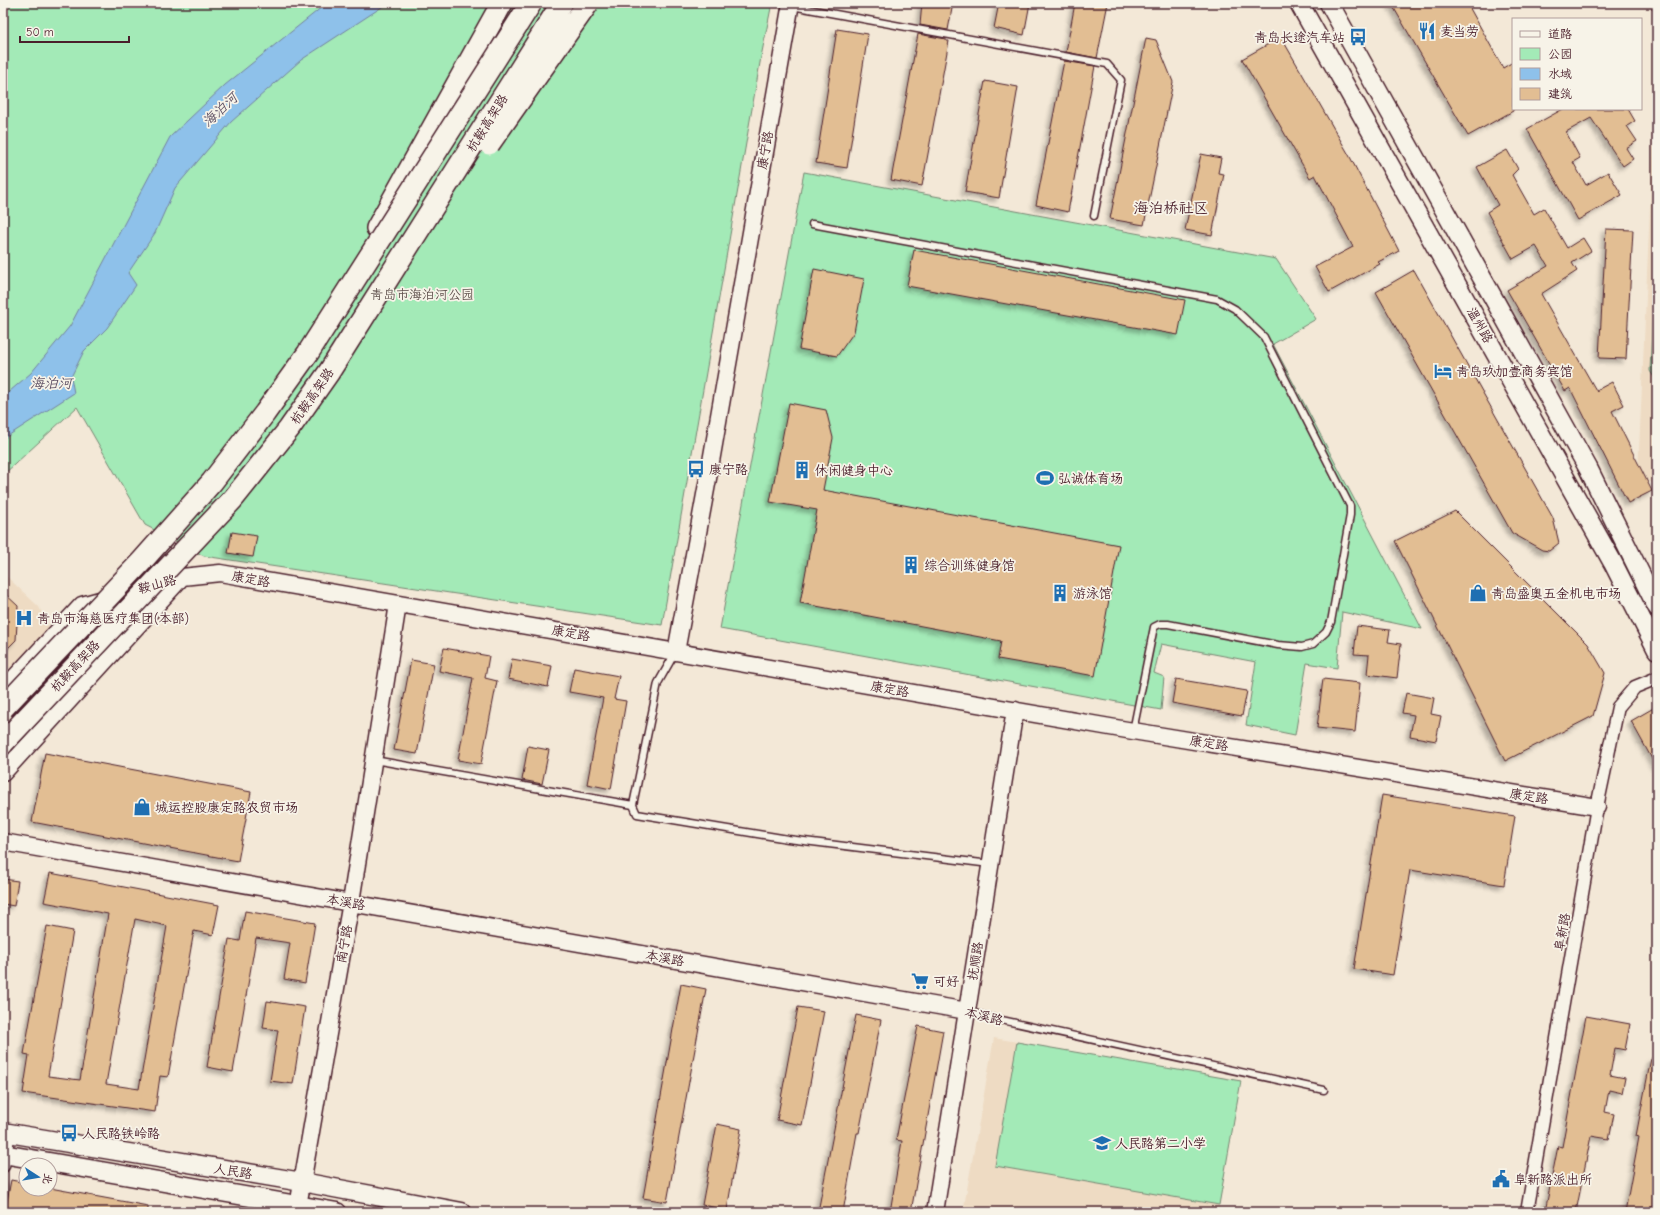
<svg xmlns="http://www.w3.org/2000/svg" width="1660" height="1215" viewBox="0 0 1660 1215" font-family="'Comic Neue','LXGW WenKai TC',sans-serif">
<defs>
<filter id="shadow"><feDropShadow dx="-3.5" dy="3.5" stdDeviation="2" flood-color="#0004"/></filter>
</defs>
<rect width="100%" height="100%" fill="#f3e8d7"/>
<filter id="ink" filterUnits="userSpaceOnUse"><feTurbulence type="fractalNoise" baseFrequency=".025" numOctaves="2"/><feDisplacementMap in="SourceGraphic" scale="8" xChannelSelector="R" yChannelSelector="G"/><feConvolveMatrix kernelMatrix="1 2 1 2 8 2 1 2 1" color-interpolation-filters="sRGB"/></filter>
<g filter="url(#ink)">
<path fill="#eedbc3" d="M1657,52V486L1638,474Z
M3,573L39,607L49,628L3,675Z
M994,1038L1241,1081L1218,1212H963Z"/>
<path fill="#a3eab7" stroke="#768471" d="M3,3H772L761,57L662,625L204,556L145,525L77,407L3,475Z
M804,172L1276,259L1316,319L1273,344L1422,629L1342,612L1337,668L1307,663L1295,735L1246,725L1256,662L1161,644L1154,673L1164,677L1161,710L720,629Z
M1657,225V382L1650,371Z
M1017,1042L1241,1081L1219,1205L995,1166Z"/>
<path fill="#8ec1ea" stroke="#73809e" d="M327,3H388L301,60L231,122L175,188L155,233L128,273L136,285L107,328L84,351L71,377L74,393L3,439V397L31,373L70,326L170,137L225,85Z"/>
<path fill="#e2be93" stroke="#4a1f2b" fill-rule="evenodd" filter="url(#shadow)" d="M922,3H953L948,30L920,25Z
M999,3H1030L1024,35L994,28Z
M1075,3H1108L1097,58L1066,52Z
M1391,3H1467L1503,68L1513,62V111L1468,136Z
M837,29L868,34L847,168L816,163Z
M918,34L946,39V41H949L922,186L891,180Z
M1281,37L1349,155L1399,251L1378,262L1380,264L1329,292L1315,267L1353,247L1315,175L1310,178L1242,59Z
M1146,38L1156,40L1173,82L1144,225L1110,219Z
M1064,61L1095,66L1068,212L1036,205Z
M985,81L1018,87L999,198L965,192Z
M1563,109H1628L1635,121L1627,126L1637,141L1626,148L1633,159L1623,166L1591,118L1566,132L1580,158L1573,162L1586,185L1608,172L1622,195L1578,220L1527,129Z
M1507,150L1518,169L1512,175L1534,214L1544,208L1567,248L1583,238L1591,251L1572,263L1577,271L1541,294L1597,392V390L1612,382L1624,405L1612,411L1652,491L1628,503L1570,388L1565,391L1507,290L1548,266L1536,246L1513,259L1487,212L1498,205L1477,167Z
M1201,154L1221,158L1218,173L1224,174L1212,235L1185,230Z
M1606,229L1633,230L1626,359L1599,358Z
M914,250L1185,300L1178,335L907,286Z
M814,269L864,279L854,332L837,356L799,349Z
M1414,270L1553,518L1559,543L1549,551L1542,550L1512,533L1376,292Z
M789,403L826,410L833,438L823,490L1119,545L1095,676L998,659L1001,641L800,603L817,510L770,502Z
M1455,511L1588,644L1605,673L1593,716L1505,761L1395,541Z
M232,532L257,536L253,557L228,553Z
M3,592L18,606L16,640L3,653Z
M1357,626L1390,630L1388,642L1401,644L1397,678L1367,674L1369,655L1354,654Z
M444,648L489,656L485,678L497,681L481,764L458,760L473,678L439,671Z
M512,659L552,666L548,687L508,679Z
M411,660L434,664L417,754L394,750Z
M574,668L619,676L614,699L626,701L611,789L587,784L603,698L569,692Z
M1176,679L1247,691L1242,716L1172,703Z
M1323,679L1360,683L1355,732L1317,728Z
M1406,693L1434,698L1431,714L1441,716L1436,741L1410,736L1414,715L1402,713Z
M1657,706V768L1631,721Z
M528,746L549,750L542,784L522,780Z
M45,753L251,792L238,861L32,822Z
M1382,795L1515,816L1504,885L1410,870L1393,975L1354,969Z
M50,873L219,905L213,935L194,931L168,1077L160,1076L155,1112L23,1093L29,1055L24,1054L47,926L73,931L48,1076L80,1080L108,914L44,902ZM135,919L167,926L139,1089L106,1084Z
M3,879L18,881L14,906L3,904Z
M245,911L315,923L305,983L284,979L290,943L256,938L233,1072L207,1067L229,939L240,941Z
M681,984L706,989L667,1202L643,1198Z
M267,1001L305,1007L293,1084L270,1081L278,1030L263,1028Z
M798,1007L824,1011L802,1125L777,1120Z
M856,1015L881,1020L859,1133H857L843,1212H818Z
M1586,1016L1630,1024L1625,1050L1615,1048L1610,1075L1625,1078L1622,1093L1609,1090L1605,1112L1614,1114L1609,1139L1591,1136L1576,1212H1545L1558,1146L1562,1147Z
M918,1026L943,1031L911,1212H890L902,1141L896,1140Z
M1651,1058L1657,1059V1205L1656,1212H1625L1639,1137L1636,1136Z
M717,1124L741,1129L727,1210L702,1205Z
M11,1180L26,1183V1189L50,1188L148,1206V1212H5Z"/>
<g fill="none" stroke-linecap="round" stroke-linejoin="round">
<g stroke="#4a1f2b" stroke-width="9">
<path id="lane" d="M792,6L1107,64L1121,80L1094,216
M812,224L1217,299L1235,309L1264,337L1350,506V515L1331,622L1326,632L1313,644L1302,647L1278,645L1168,624H1160L1154,627L1133,731
M374,760L633,805L658,683L675,653
M633,805L637,814L788,839L990,864
M967,1011L997,1019L1324,1090"/>
</g>
<g stroke="#4a1f2b" stroke-width="15">
<path id="street" d="M3,1166L9,1133
M1527,1212L1597,807L1618,707L1635,687L1657,678"/>
</g>
<g stroke="#4a1f2b" stroke-width="19">
<path id="secondary" d="M676,652L709,473L791,3
M3,690L82,605L182,577L220,573L1133,731L1597,807
M3,773L182,577
M3,842L967,1011
M297,1212L351,902L398,604
M935,1212L1015,710"/>
</g>
<g stroke="#4a1f2b" stroke-width="21">
<path id="primary" d="M1299,3L1613,563L1657,650
M1329,3L1588,468L1657,607
M3,1132L302,1182L462,1212
M3,1154L337,1212"/>
</g>
<g stroke="#4a1f2b" stroke-width="24">
<path id="highway" d="M377,228L502,3"/>
</g>
<use href="#lane" stroke="#f7f3e8" stroke-width="6"/>
<use href="#street" stroke="#f7f3e8" stroke-width="12"/>
<use href="#secondary" stroke="#f7f3e8" stroke-width="16"/>
<use href="#primary" stroke="#f7f3e8" stroke-width="18"/>
<use href="#highway" stroke="#f7f3e8" stroke-width="21"/>
<g stroke="#4a1f2b" stroke-width="24" stroke-linecap="butt">
<path id="highway-bridge" d="M489,144L588,3
M3,708L142,561L212,482L265,413L308,353L531,3
M3,743L233,499L289,429L329,372L562,3"/>
</g>
<use href="#highway-bridge" stroke="#f7f3e8" stroke-width="21"/>
</g>
</g>
<defs>
<g id="restaurant-bare" transform="scale(1.38)"><path d="M-5-6h1v4h1v-4h1v4h1v-4h1v5L-1.5 .5V6h-2V.5L-5-1ZM5-6V6H3V1.5H1.5Q1.5-4 5-6Z" fill="#1f6fb2" stroke="#f7f3e8" stroke-width="2.5" paint-order="stroke"/></g>
<g id="bus-bare" transform="scale(1.38)"><path d="M-5-6H5V4H4V6H2V4H-2V6H-4V4H-5ZM-3.5-4V0h7V-4ZM-3.5 1.2v1.5H-2V1.2ZM2 1.2v1.5H3.5V1.2Z" fill="#1f6fb2" stroke="#f7f3e8" stroke-width="2.5" paint-order="stroke"/></g>
<g id="hotel-bare" transform="scale(1.38)"><path d="M-6-4.5h1.5V1H6V5H4.5V3h-9V5H-6ZM-4 0a1.8 1.8 0 1 1 3.6 0ZM.5 0V-2.5h3Q6-2.5 6 0Z" fill="#1f6fb2" stroke="#f7f3e8" stroke-width="2.5" paint-order="stroke"/></g>
<g id="building-bare" transform="scale(1.38)"><path d="M-4-6H4V6H1V3H-1V6H-4ZM-2.5-4.3h1.7v1.8h-1.7ZM.8-4.3h1.7v1.8H.8ZM-2.5-1h1.7V.8h-1.7ZM.8-1h1.7V.8H.8Z" fill="#1f6fb2" stroke="#f7f3e8" stroke-width="2.5" paint-order="stroke"/></g>
<g id="stadium-bare" transform="scale(1.38)"><path d="M0-5a6.5 5 0 1 0 0 10a6.5 5 0 1 0 0-10ZM-3.5-1.8h7v3.6h-7Z" fill="#1f6fb2" stroke="#f7f3e8" stroke-width="2.5" paint-order="stroke"/></g>
<g id="shop-bare" transform="scale(1.38)"><path d="M-5-2.5h2.3a2.7 3.5 0 0 1 5.4 0H5L5.5 6h-11ZM-1.5-2.5h3a1.5 2.3 0 0 0-3 0Z" fill="#1f6fb2" stroke="#f7f3e8" stroke-width="2.5" paint-order="stroke"/></g>
<g id="hospital-bare" transform="scale(1.38)"><path d="M-5-5h3v3.5h4V-5h3V5h-3V1.5h-4V5h-3Z" fill="#1f6fb2" stroke="#f7f3e8" stroke-width="2.5" paint-order="stroke"/></g>
<g id="supermarket-bare" transform="scale(1.38)"><path d="M-6-5.5h2.5l.6 2H6L4.5 2H-2.5L-4.4-4H-6ZM-1.5 3.2a1.3 1.3 0 1 0 .1 0ZM3 3.2a1.3 1.3 0 1 0 .1 0Z" fill="#1f6fb2" stroke="#f7f3e8" stroke-width="2.5" paint-order="stroke"/></g>
<g id="school-bare" transform="scale(1.38)"><path d="M0-5L7-2L0 1L-7-2ZM-4 1L0 2.5L4 1V4Q0 6-4 4Z" fill="#1f6fb2" stroke="#f7f3e8" stroke-width="2.5" paint-order="stroke"/></g>
<g id="civic-bare" transform="scale(1.38)"><path d="M-.6-6.5H3V-4.5H.6V-3L4-1V1h2V6H-6V1h2V-1L-.6-3ZM-1.2 2.5V6h2.4V2.5Z" fill="#1f6fb2" stroke="#f7f3e8" stroke-width="2.5" paint-order="stroke"/></g>
</defs>
<g fill-rule="evenodd">
<use href="#restaurant-bare" x="1427" y="31"/>
<use href="#bus-bare" x="1358" y="37"/>
<use href="#hotel-bare" x="1443" y="371"/>
<use href="#bus-bare" x="696" y="469"/>
<use href="#building-bare" x="802" y="470"/>
<use href="#stadium-bare" x="1045" y="478"/>
<use href="#building-bare" x="911" y="565"/>
<use href="#building-bare" x="1060" y="593"/>
<use href="#shop-bare" x="1478" y="593"/>
<use href="#hospital-bare" x="24" y="618"/>
<use href="#shop-bare" x="142" y="807"/>
<use href="#supermarket-bare" x="920" y="981"/>
<use href="#bus-bare" x="69" y="1133"/>
<use href="#school-bare" x="1102" y="1143"/>
<use href="#civic-bare" x="1501" y="1179"/>
</g>
<g text-anchor="middle" dominant-baseline="central" stroke-width="3.5" stroke-linejoin="round" paint-order="stroke">
<g font-size="13" fill="#4a1f2b" stroke="#f7f3e8" text-anchor="start">
<text x="1440" y="31">麦当劳</text>
<text x="1345" y="37" text-anchor="end">青岛长途汽车站</text>
<text x="1456" y="371">青岛玖加壹商务宾馆</text>
<text x="709" y="469">康宁路</text>
<text x="815" y="470">休闲健身中心</text>
<text x="1058" y="478">弘诚体育场</text>
<text x="924" y="565">综合训练健身馆</text>
<text x="1073" y="593">游泳馆</text>
<text x="1491" y="593">青岛盛奥五金机电市场</text>
<text x="37" y="618">青岛市海慈医疗集团(本部)</text>
<text x="155" y="807">城运控股康定路农贸市场</text>
<text x="933" y="981">可好</text>
<text x="82" y="1133">人民路铁岭路</text>
<text x="1115" y="1143">人民路第二小学</text>
<text x="1514" y="1179">阜新路派出所</text>
</g>
<g font-size="13" fill="#4a1f2b" stroke="#f7f3e8">
<text transform="translate(487 123) rotate(-58)">杭鞍高架路</text>
<text transform="translate(765 150) rotate(-80)">康宁路</text>
<text transform="translate(1480 325) rotate(61)">温州路</text>
<text transform="translate(312 396) rotate(-55)">杭鞍高架路</text>
<text transform="translate(251 579) rotate(10)">康定路</text>
<text transform="translate(157 584) rotate(-15)">鞍山路</text>
<text transform="translate(571 633) rotate(10)">康定路</text>
<text transform="translate(75 666) rotate(-47)">杭鞍高架路</text>
<text transform="translate(890 689) rotate(10)">康定路</text>
<text transform="translate(1209 743) rotate(9)">康定路</text>
<text transform="translate(1529 796) rotate(9)">康定路</text>
<text transform="translate(346 902) rotate(10)">本溪路</text>
<text transform="translate(1562 932) rotate(-80)">阜新路</text>
<text transform="translate(344 944) rotate(-80)">南宁路</text>
<text transform="translate(665 958) rotate(10)">本溪路</text>
<text transform="translate(975 961) rotate(-81)">抚顺路</text>
<text transform="translate(984 1016) rotate(14)">本溪路</text>
<text transform="translate(233 1171) rotate(9)">人民路</text>
</g>
<g font-size="13" fill="#60524e" stroke="#f7f3e8">
<text x="422" y="294">青岛市海泊河公园</text>
</g>
<g font-size="14" font-style="italic" fill="#5e5064" stroke="#f7f3e8">
<text transform="translate(220 110) rotate(-43)">海泊河</text>
<text x="51" y="383">海泊河</text>
</g>
<g font-size="15" fill="#4a1f2b" stroke="#f7f3e8">
<text x="1171" y="208">海泊桥社区</text>
</g>
</g>
<rect width="1660" height="1215" fill="none" stroke="#f7f3e8" stroke-width="16"/>
<rect x="8" y="8" width="1644" height="1199" fill="none" stroke="#4a1f2b" stroke-width="1.5" filter="url(#ink)"/>
<rect x="1512" y="18" width="130" height="92" fill="#f7f3e8" stroke="#b29e9c"/>
<rect x="1520" y="31" width="20" height="6" fill="#f7f3e8" stroke="#b29e9c"/>
<text x="1548" y="38" font-size="12" fill="#4a1f2b">道路</text>
<rect x="1520" y="48" width="20" height="12" fill="#a3eab7" stroke="#b29e9c"/>
<text x="1548" y="58" font-size="12" fill="#4a1f2b">公园</text>
<rect x="1520" y="68" width="20" height="12" fill="#8ec1ea" stroke="#b29e9c"/>
<text x="1548" y="78" font-size="12" fill="#4a1f2b">水域</text>
<rect x="1520" y="88" width="20" height="12" fill="#e2be93" stroke="#b29e9c"/>
<text x="1548" y="98" font-size="12" fill="#4a1f2b">建筑</text>
<g transform="translate(38 1177) rotate(102)"><circle r="19" fill="#f7f3e8" stroke="#b29e9c"/>
<path d="M0-3L7 15L0 10L-7 15Z" fill="#1f6fb2"/>
<text y="-6" font-size="11" font-weight="bold" text-anchor="middle" fill="#4a1f2b">北</text>
</g>
<path d="M20 36v6h109v-6" fill="none" stroke="#4a1f2b" stroke-width="2"/>
<text x="26" y="36" font-size="12" fill="#4a1f2b" stroke="#f7f3e8" stroke-width="3" paint-order="stroke">50 m</text>
</svg>
